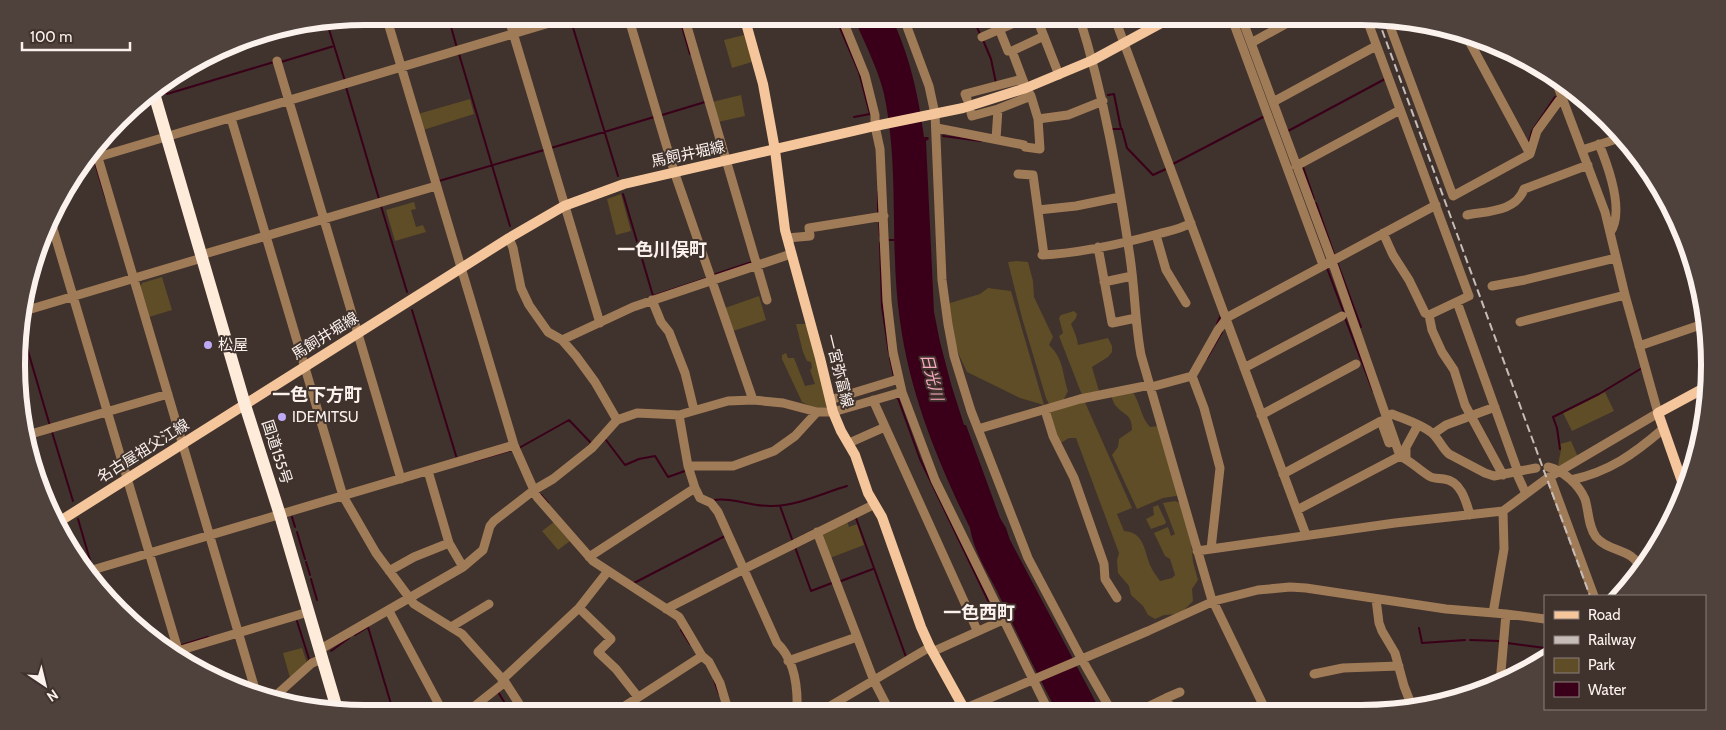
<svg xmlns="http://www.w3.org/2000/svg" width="1726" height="730" viewBox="0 0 1726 730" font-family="Cabin,'Noto Sans JP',sans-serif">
<rect width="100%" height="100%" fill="#40322c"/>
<path fill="#5e4d26" d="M744,35L752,62L732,68L724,40Z
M741,95L745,116L718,122L712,102Z
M470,99L474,114L423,130L418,114Z
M621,194L631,231L616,235L607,199Z
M414,202L416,209L411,210L416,227L423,225L426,232L395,241L386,210Z
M1017,261L1028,262L1033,281L1034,297L1053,337L1049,345C1064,359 1062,373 1068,391L1063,401L1049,404L1046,398L1022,318L1008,262Z
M162,277L172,310L149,317L140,288L142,283Z
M988,288L1011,291L1044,405L1020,398L967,372L959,355L950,324L947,306L950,303L980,294Z
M759,296L766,320L733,331L725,308Z
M1074,311L1077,314L1076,318L1071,324C1074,331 1077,337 1078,345L1108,338L1112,346V352L1108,357L1092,367L1099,391L1082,395L1059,336L1063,333L1059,318L1061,315Z
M796,324H806L812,341L827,407L816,409L802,402L782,359V355L786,353L788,358H794L805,386L815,384L810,370L812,368L811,362L807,361L803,352Z
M1132,391C1140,402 1141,418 1150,427L1158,426L1178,494L1176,496L1163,498L1137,509L1112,455L1118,447L1119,439L1132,430C1131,413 1126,417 1117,407C1114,405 1113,400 1111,396Z
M1605,392L1614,411L1572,431L1563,413Z
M1084,400L1132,508L1117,514L1124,531C1145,532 1144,552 1151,567C1153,572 1157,576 1160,581L1172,578L1175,575L1170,559L1165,556L1154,533L1168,527L1171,536L1175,534L1163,503L1175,501L1180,503L1191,541L1193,562L1198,580L1192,589L1193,601L1180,614L1164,615L1155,619L1148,615L1143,606L1131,595L1129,586L1118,573L1117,560L1119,553L1076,438H1069L1059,444L1047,411Z
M1571,441L1578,457L1561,468L1558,465L1561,450L1560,444Z
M1158,505L1166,522L1165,524L1151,529L1146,519L1154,515L1153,507Z
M847,521L849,527L857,524L864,545L830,558L822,537L824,532Z
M554,522L570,541L558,550L542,531Z
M302,648L307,663L290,678L283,653Z"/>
<path fill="#3a001a" d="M853,16H891C910,57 918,93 924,137H928L929,139L926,141L934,312L940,342L951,384L964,425H966L1000,518L1006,528L1010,540L1101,712H1057C1036,672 1016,632 997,591C987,572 973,549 970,528C938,462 910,395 900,321C889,246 900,169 884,94C879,71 863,39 853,16Z"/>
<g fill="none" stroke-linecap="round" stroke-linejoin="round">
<path stroke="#3a001a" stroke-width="2" d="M448,16L457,48
M679,16L690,54
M835,16L859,72L870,114L854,117
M972,16L980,34
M571,21L618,176
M327,23L345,81
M983,40L991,59L996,83
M459,54L510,226
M281,62L334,46
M346,87L379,199
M167,94L274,62
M1108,95L1114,94L1121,129
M662,115L705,102
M1112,129H1122L1127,148L1153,175L1166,169
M1288,131L1385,79
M943,136L981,141
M1529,142L1532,131L1555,97
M551,148L654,117
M95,163L106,199
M1173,164L1265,116
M1303,167L1314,199
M439,181L544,150
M878,192V214
M623,194L653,296L707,278
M1316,203L1334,254
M381,206L407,292
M879,221L880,236
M889,240H897
M880,243L882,306L889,353
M1337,262L1361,327
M1327,268L1344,313
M713,275L752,262V260
M412,310L457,459
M1345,318L1373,391
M20,324L50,426
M1217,324L1221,315
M890,358L894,377
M1207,358L1222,332
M896,398H898L920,459L997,619
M52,432L73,501
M606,440L625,465L639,459L655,456L668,477L685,471
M1560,449L1557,428L1553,417L1599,394L1642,368
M520,450L519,448L569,420L591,443
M474,461L512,450
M540,494L548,503
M714,500C733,497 752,507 772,506C797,506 823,493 847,486
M780,506L793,542
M292,517L295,527
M856,518L906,657
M78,519L92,567
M297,532L305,559
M795,547L811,591L832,583
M306,562L310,575
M94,574L96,580
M311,579L317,600
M841,581L873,569
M634,583L725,536
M297,621L309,659
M1419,628L1422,643L1465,640
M681,630L690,644
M355,635L368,627L394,714
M1470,640L1499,641
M1507,643L1545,648
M182,645L208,637
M167,650L174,647
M331,651L349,638
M714,680L719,694
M498,692L511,713"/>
<path stroke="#a07b57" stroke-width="9" d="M386,16L514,445L537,497L593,561L679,617L702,656L709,662L720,683L729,713
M508,16L600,323
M628,16L674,171L753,400
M684,16L767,300
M841,16L865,75L875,115V126L880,149L887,301L893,352L902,392L935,480L1049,712
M903,16L929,86L935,114L942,280L948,324L954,356L971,411L1028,558L1081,658L1112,712
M994,16L1008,51H1012L1044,36
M1036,16L1059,75
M1079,16C1104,95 1118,176 1130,257C1135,290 1135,323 1141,355L1211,597L1266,711
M1114,16L1306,535
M1231,16L1323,265
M1241,16L1332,261L1400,456C1412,462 1418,469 1429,476C1433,479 1439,478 1444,479C1461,481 1466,501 1470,515
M1366,17L1469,296L1429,315L1432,330L1442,352L1454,370L1465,405L1503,475
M1388,21L1453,196L1530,154L1537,131L1569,87
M1474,35L1468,39L1530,154
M982,37L1030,16
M1251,43L1300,16
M277,61L401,479
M967,99L965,94L1022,79
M1273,102L1376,46
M971,113L972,116L998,109L1031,96
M231,118L343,496L376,553L414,604L462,634L505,682L525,713
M1038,119L1068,115L1103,101
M937,128L1024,145L1025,147L1040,149L1038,119L1031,96L1026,88L1012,51
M996,139L998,109
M1599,144C1608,166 1625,212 1610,233
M1582,150L1623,137
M96,151L257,696
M88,160L573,16
M1296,166L1400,110
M1018,174L1033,175L1044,255
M1038,210L1076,206L1120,197
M1467,215C1487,211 1516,212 1524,189L1588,165
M51,222L181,660
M1383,233L1393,255L1409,280L1425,313L1429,315
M1156,235L1166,270L1186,303
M509,238L513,248L521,288L529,305L548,332L562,340L576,356L595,382L617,420
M787,238L810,236L809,228L884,216
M1098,247L1112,323L1136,318
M201,255L436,186
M1042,255C1081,253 1121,244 1158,234C1169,231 1181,229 1191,223
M1104,282L1132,276
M1492,286L1525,280L1616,258
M652,300L661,322L669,332L685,373L694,410
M1457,302L1518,472
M21,312L202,258
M1520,322L1625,295
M562,340L633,307L791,254
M1639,346L1706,323
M1244,368L1342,316
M1192,376L1204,408L1220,468L1211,549
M1151,387L1192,376L1218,330L1228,317L1436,205
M830,400L899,379
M873,400L977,630
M1045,410L1053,436L1074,478L1104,564L1105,579L1117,598
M679,415L688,466L695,488L700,498L711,503L718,512L777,643C795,660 798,689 797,712
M1261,415L1356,364
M1386,416L1392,414C1404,419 1421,424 1432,433C1439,439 1442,448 1449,454L1485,473L1494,476L1536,468
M978,429L1080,399L1150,385
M1433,434L1446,425L1495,407
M24,436L168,394
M849,443L885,427
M1406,459V447L1418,425
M688,466H733L774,451L795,436L817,412
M1548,467C1563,470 1579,485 1585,499C1589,512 1588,526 1596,537C1609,553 1633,547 1641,570
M428,471L449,543L463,567
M1516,472L1526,494
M1283,474L1381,421L1389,443
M1550,477L1594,596
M1571,480C1609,472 1634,454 1663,429
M1297,510L1400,456
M817,532L874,681L890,712
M1197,551L1395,523L1503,511L1546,479L1658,413L1625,295L1605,212L1554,76
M589,557L695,488
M89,571L514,445
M389,571L414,557L449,543
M1376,599L1379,623L1382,631L1395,653L1404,686L1413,709
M579,608L611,639L598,652L616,669L638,697
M666,609L744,569L873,505
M389,611L444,714
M1493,613L1504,549L1503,511
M451,627L489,604
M319,650L463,567L483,550L490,526L494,521L534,490L553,479L592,448L617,420L637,413L679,415L728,401L753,400L783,403L817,412H833L902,392
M932,652L1003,620
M171,653L308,612
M788,661L857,637
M1314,674L1343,668L1399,666
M502,680L579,608L608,571
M1500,683L1506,614
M273,698L312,663L322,659
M1166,698L1180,692
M820,712L930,647
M960,712L964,709L1148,631L1214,601L1258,590L1290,587L1306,588L1446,609L1506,614L1545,619
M1137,712L1166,698L1172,711
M466,713L505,682
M614,713L702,656"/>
<path stroke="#f5c69b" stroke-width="10" d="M744,16L763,84L775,150L785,230L820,358L833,412L841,431L855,455L868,493L882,517L921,627L930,647L966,712
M1685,490L1658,413L1708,386
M57,523L509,238L564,206L624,184L875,126L963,108L1026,88L1093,60L1174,16"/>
<path stroke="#feebda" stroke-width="12" d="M153,90L245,405L280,515L337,709"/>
<path stroke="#c7bdb8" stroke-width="2" stroke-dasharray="8 4" stroke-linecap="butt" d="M1378,19L1590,596"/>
</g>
<g fill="#bda9f5" stroke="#40322c" stroke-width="2">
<circle cx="208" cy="345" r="5"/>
<circle cx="282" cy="417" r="5"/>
</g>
<g text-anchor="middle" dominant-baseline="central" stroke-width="4" stroke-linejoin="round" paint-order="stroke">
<g font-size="15" fill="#fbf2ee" stroke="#40322c">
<text transform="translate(688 154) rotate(-12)">馬飼井堀線</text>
<text transform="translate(325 336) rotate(-32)">馬飼井堀線</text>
<text transform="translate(839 371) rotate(76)">一宮弥富線</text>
<text transform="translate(143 451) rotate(-32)">名古屋祖父江線</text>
<text transform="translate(277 452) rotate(72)">国道155号</text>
</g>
<g font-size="15" fill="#fbf2ee" stroke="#40322c" text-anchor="start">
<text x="218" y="345">松屋</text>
<text x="292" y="417">IDEMITSU</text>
</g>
<g font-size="16" font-style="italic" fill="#faaac1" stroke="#40322c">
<text transform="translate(932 377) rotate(76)">日光川</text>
</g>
<g font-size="18" font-weight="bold" fill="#fbf2ee" stroke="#40322c">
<text x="662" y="250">一色川俣町</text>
<text x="317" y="395">一色下方町</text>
<text x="979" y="613">一色西町</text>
</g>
</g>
<path d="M0 0H1726V730H0ZM365 25H1361A340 340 0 0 1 1701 365V365A340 340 0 0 1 1361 705H365A340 340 0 0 1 25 365V365A340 340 0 0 1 365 25Z" fill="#4f413c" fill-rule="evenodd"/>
<path fill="none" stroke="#fbf2ee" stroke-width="6" d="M365 25H1361A340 340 0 0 1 1701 365V365A340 340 0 0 1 1361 705H365A340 340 0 0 1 25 365V365A340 340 0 0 1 365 25Z"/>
<rect x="1544" y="595" width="162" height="115" fill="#40322c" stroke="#8b7f7a"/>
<rect x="1554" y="611" width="25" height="8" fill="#f5c69b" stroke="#8b7f7a"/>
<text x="1588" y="620" font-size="15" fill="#fbf2ee">Road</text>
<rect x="1554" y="636" width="25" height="8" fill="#c7bdb8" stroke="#8b7f7a"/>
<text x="1588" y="645" font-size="15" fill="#fbf2ee">Railway</text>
<rect x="1554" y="658" width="25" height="15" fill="#5e4d26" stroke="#8b7f7a"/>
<text x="1588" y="670" font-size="15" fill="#fbf2ee">Park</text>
<rect x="1554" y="682" width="25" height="15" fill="#3a001a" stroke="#8b7f7a"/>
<text x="1588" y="695" font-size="15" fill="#fbf2ee">Water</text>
<g transform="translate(45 685) rotate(145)" stroke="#40322c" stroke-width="4" paint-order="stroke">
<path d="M0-4L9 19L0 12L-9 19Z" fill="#fbf2ee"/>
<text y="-8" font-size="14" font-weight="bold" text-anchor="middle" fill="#fbf2ee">N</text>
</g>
<path d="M22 42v8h108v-8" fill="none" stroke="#fbf2ee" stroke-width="2.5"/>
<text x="30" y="42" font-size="15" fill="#fbf2ee" stroke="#40322c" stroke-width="4" paint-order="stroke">100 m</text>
</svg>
